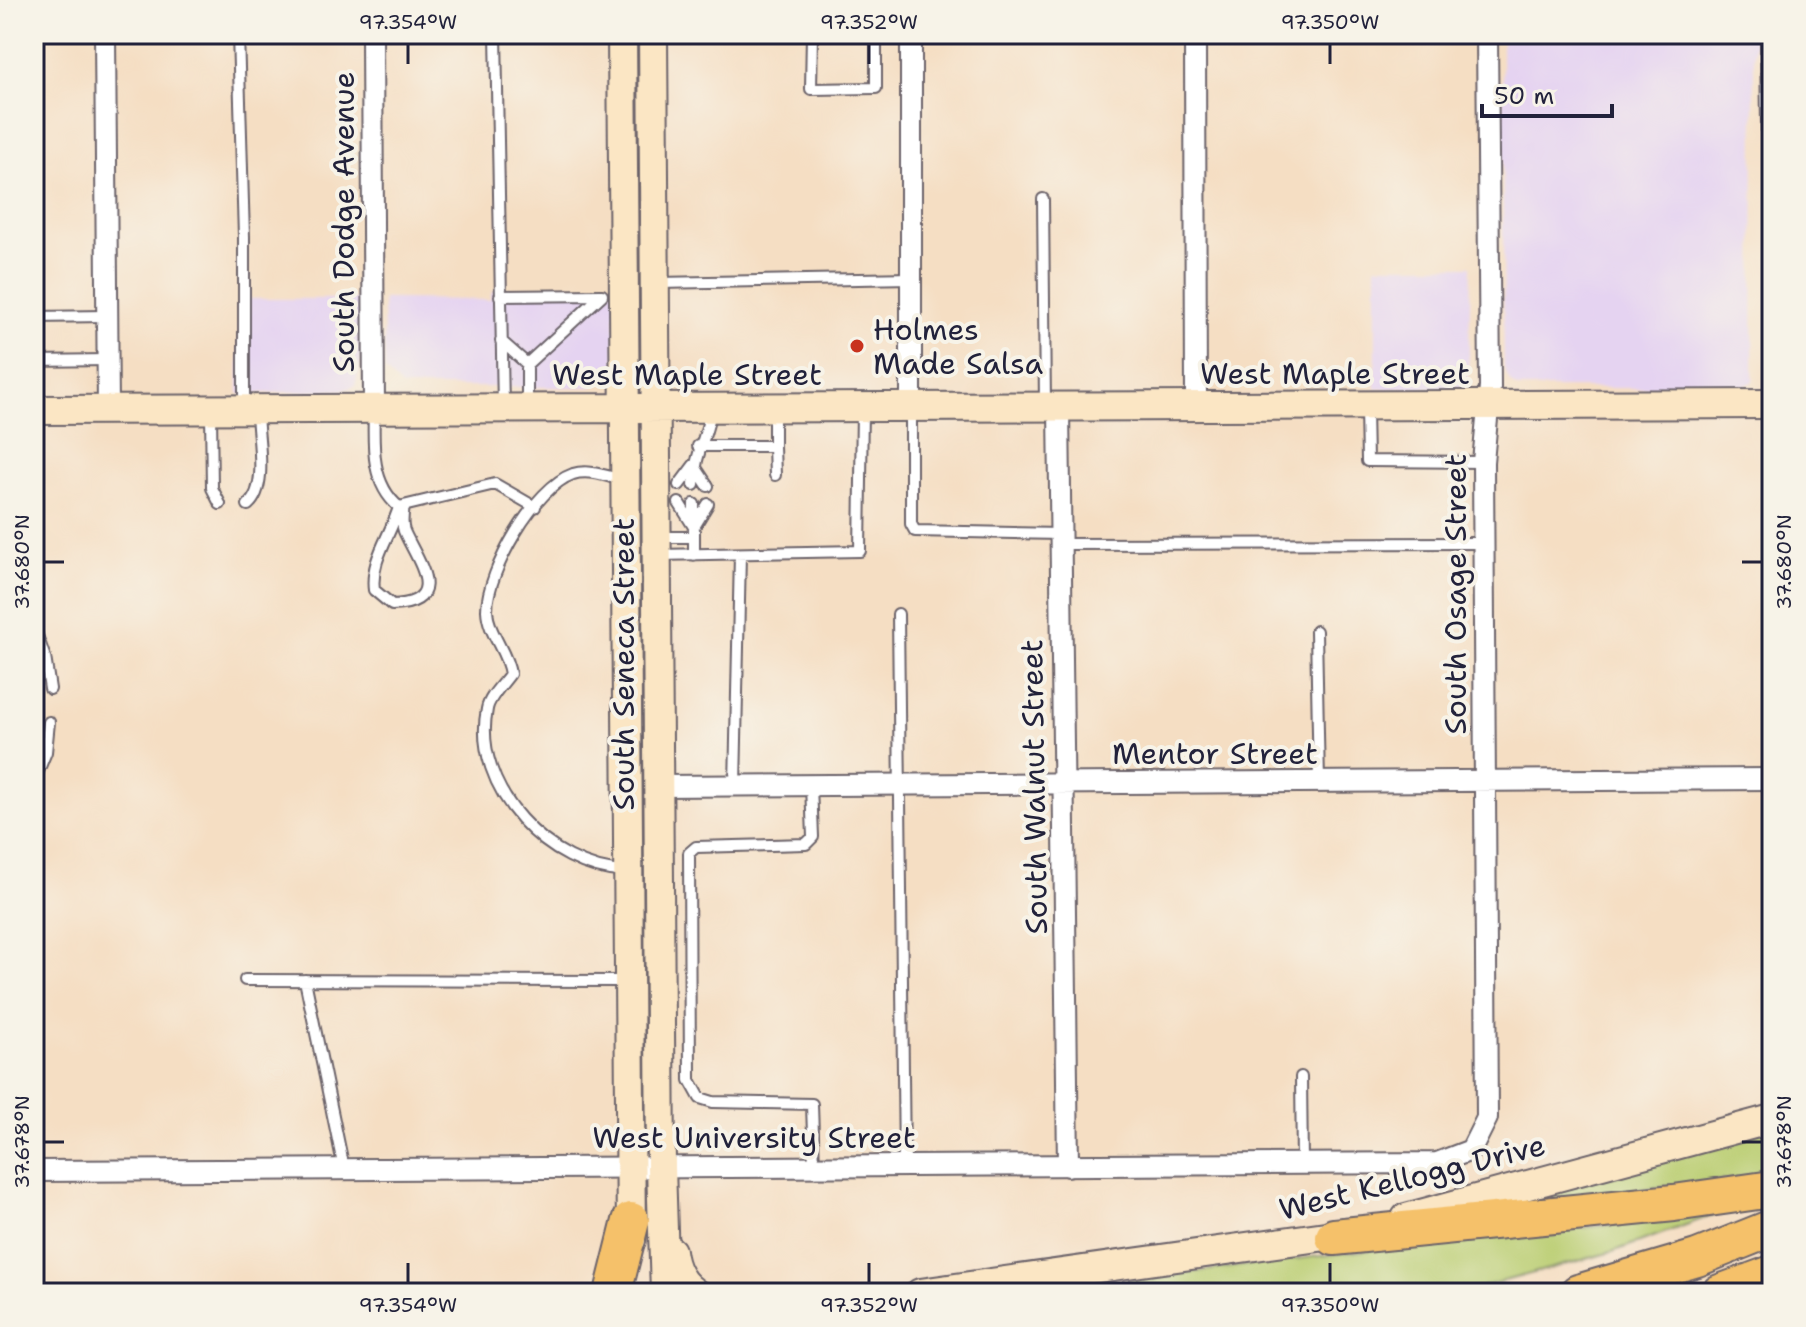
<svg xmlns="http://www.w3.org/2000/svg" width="1806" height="1327" viewBox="0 0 1806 1327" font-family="'Shantell Sans',sans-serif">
<rect width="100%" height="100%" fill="#f7f3e8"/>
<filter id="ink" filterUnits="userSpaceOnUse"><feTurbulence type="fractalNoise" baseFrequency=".0125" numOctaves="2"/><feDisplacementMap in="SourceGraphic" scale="16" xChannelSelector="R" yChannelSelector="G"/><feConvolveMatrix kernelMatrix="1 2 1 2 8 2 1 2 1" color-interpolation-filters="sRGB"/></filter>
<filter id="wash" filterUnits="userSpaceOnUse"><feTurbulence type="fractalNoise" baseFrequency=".006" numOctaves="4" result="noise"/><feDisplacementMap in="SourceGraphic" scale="32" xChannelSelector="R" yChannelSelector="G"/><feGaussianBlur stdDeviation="1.8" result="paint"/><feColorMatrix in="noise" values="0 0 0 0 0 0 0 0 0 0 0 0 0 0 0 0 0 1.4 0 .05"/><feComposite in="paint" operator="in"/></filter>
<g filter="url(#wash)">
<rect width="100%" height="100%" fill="#f5dec3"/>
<path fill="#e5d3f1" d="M1502,34H1754L1753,381L1741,388H1517L1510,382L1504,368Z
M1376,266H1471L1468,383L1459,388L1376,389Z
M615,290V369L606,381L592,387H402L385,371L383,299L490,300L492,291Z
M239,299H362V355L355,386L343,390L239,394Z"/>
<path fill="#bacd71" stroke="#6e7856" stroke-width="2" d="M1772,1129V1175L1490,1206Z
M1716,1214L1612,1252L1459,1293H1031L1367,1250Z"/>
</g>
<g filter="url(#ink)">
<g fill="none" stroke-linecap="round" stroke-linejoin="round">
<g stroke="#6c646b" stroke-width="14">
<path id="lane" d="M238,34L244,237V408
M496,34L503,407
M812,34L811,89L876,88V34
M1043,199L1045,405
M658,283L911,278
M500,296L602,295
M34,317L107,316
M501,341L527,364
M34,361L107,360
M527,408V364L602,295
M911,409V524L915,531L1061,534
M1366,409L1367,461L1483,462
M374,411C373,445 371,484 399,507L495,484L535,507
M211,412L212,488L220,504
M698,446H774V408
M774,446L775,475
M622,480C606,476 589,469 573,474C535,487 487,571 487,610C488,634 507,651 510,674C503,684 489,697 487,709C471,788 549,869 626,872
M679,485L694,465L708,486
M694,485C694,457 706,438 711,411
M679,503L694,527L708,504
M694,504V555
M248,505C269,487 257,437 257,411
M399,507C391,535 370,560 374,590L392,605C452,603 416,559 404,531C401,523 403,514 404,506
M660,537H694
M1061,544L1484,543
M658,555L860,551L862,410
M898,614L904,1166
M34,627L44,655
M1316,631L1319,783
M34,648L45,657L50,689
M34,781L46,752L49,722
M811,785L813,837L806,844L696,847L689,853L690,1080L700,1098L713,1102L812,1104L814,1166
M735,786L740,554
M1770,880H1772
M245,980L628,981
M305,980L344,1169
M1301,1077L1302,1164"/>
</g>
<g stroke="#6c646b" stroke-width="24">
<path id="street" d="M105,34L108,410
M372,34L374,409
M911,34V407
M1195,34L1196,407
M1771,34L1772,130
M1059,407L1068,1166
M657,786L1772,779
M34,1171L1437,1163L1471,1150L1487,1118L1483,462L1490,387L1487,34"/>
</g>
<g stroke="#6c646b" stroke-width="32">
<path id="secondary" d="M622,34L631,1240
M653,34L661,1167L665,1293
M34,410L1772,404
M1406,1218L1772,1119
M671,1251C673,1268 680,1283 695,1293
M920,1293L1354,1232"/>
</g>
<g stroke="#6c646b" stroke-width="40">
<path id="highway" d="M1334,1237L1674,1203L1772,1189
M613,1293L631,1221
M1578,1293L1697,1258L1772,1228
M1720,1293L1772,1274"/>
</g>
<use href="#lane" stroke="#fff" stroke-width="10"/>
<use href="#street" stroke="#fff" stroke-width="20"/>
<use href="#secondary" stroke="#fbe6c4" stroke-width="28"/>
<use href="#highway" stroke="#f5c16b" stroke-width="36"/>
</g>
</g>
<path fill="none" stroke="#22223b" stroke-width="3" d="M408,44V64M869,44V64M1330,44V64M44,562H64M1742,562H1762M44,1142H64M1742,1142H1762M408,1263V1283M869,1263V1283M1330,1263V1283"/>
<circle fill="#c8321e" stroke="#f7f3e8" stroke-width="3" cx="857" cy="346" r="8"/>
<g text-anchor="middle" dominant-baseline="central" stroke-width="8" stroke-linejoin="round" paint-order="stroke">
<g font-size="30" fill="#22223b" stroke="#f7f3e8">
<text transform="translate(343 222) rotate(-90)">South Dodge Avenue</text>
<text x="1335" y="373">West Maple Street</text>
<text x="687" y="374">West Maple Street</text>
<text transform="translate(1455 594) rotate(-90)">South Osage Street</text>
<text transform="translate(623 664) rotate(-90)">South Seneca Street</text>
<text x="1215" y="753">Mentor Street</text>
<text transform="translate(1034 787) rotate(-91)">South Walnut Street</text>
<text x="754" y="1137">West University Street</text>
<text transform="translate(1412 1177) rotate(-14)">West Kellogg Drive</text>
</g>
<g font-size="30" fill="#22223b" stroke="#f7f3e8" text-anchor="start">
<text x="873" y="329">Holmes<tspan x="873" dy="34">Made Salsa</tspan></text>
</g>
</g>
<rect width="1806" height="1327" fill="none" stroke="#f7f3e8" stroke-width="88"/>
<path d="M1482 104v12h130v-12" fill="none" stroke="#22223b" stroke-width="4"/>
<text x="1494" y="104" font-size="24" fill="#22223b" stroke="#f7f3e8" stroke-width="6" paint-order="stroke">50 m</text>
<rect x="44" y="44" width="1718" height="1239" fill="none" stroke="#22223b" stroke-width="3"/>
<g font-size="20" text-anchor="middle" fill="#22223b">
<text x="408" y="29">97.354°W</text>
<text x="869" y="29">97.352°W</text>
<text x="1330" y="29">97.350°W</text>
<text transform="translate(22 562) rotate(-90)" y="7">37.680°N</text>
<text transform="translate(1784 562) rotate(-90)" y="7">37.680°N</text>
<text transform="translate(22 1142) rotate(-90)" y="7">37.678°N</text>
<text transform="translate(1784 1142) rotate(-90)" y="7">37.678°N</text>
<text x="408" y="1312">97.354°W</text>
<text x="869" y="1312">97.352°W</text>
<text x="1330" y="1312">97.350°W</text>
</g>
</svg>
